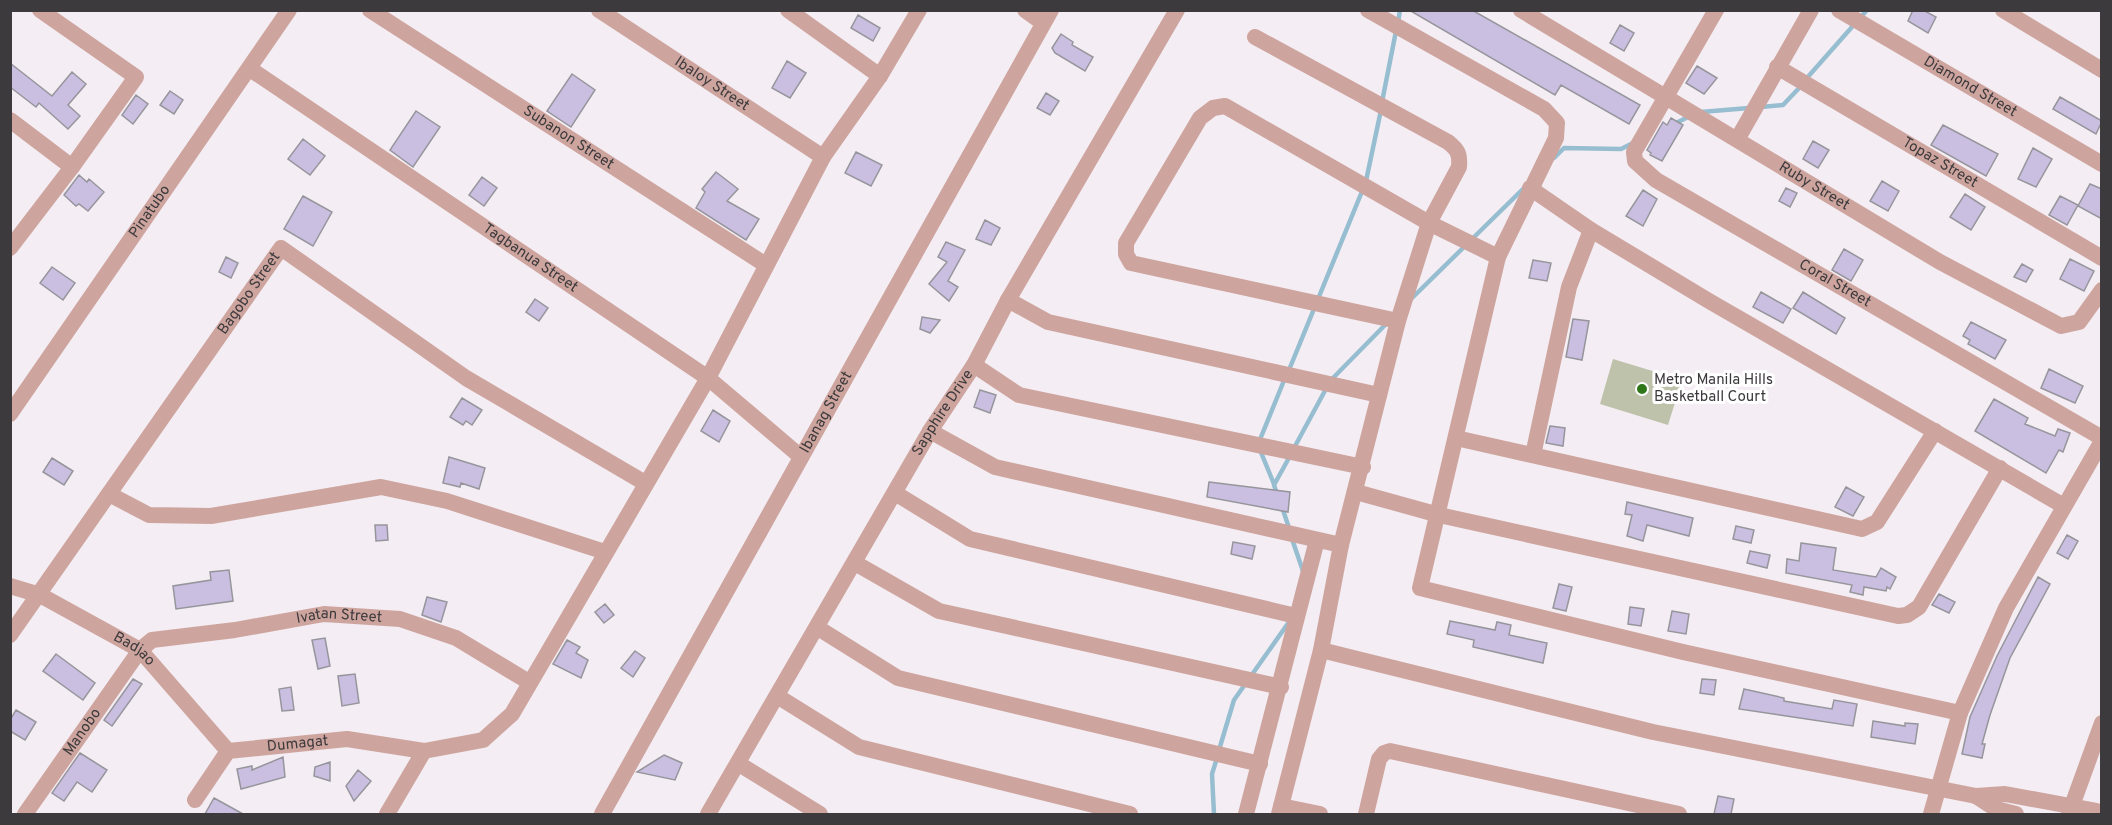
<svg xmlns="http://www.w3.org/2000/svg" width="2112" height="825" viewBox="0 0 2112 825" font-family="Overpass,sans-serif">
<rect width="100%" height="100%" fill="#f4edf4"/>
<path fill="#bfc2ab" d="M1613,359L1682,380L1668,425L1600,404Z"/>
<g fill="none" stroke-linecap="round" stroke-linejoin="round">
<path stroke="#96bed0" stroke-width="4.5" d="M1398,23L1400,10
M1806,79L1867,10
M1382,102L1396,31
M1761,107L1783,105L1801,86
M1701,112L1749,108
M1674,124L1690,116
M1554,158L1564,148L1621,149L1633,143
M1366,181L1381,110
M1471,240L1525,187
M1411,299L1465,246
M1289,370L1363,189
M1331,380L1386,324
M1259,442L1285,378
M1294,448L1327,387
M1260,450L1274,484
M1277,494L1274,485L1290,456
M1282,507L1289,528
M1292,539L1303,571
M1251,676L1289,622
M1219,750L1234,700L1246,683
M1214,814L1212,774L1217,758"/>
</g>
<path fill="#cabfe1" stroke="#97959c" stroke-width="1.5" d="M1409,10H1472L1640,105L1629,124L1561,85L1555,95Z
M1913,10H1923L1936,17L1928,33L1908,21Z
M858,15L880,28L873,41L851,28Z
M1620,25L1634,33L1624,51L1610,43Z
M1061,34L1073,42L1072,45L1093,57L1085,71L1055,53L1052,48Z
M787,61L806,73L790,98L772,88Z
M10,63L52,96L72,72L86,84L68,105L80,116L68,129L39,103L36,107L10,87Z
M1697,66L1717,78L1704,94L1686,83Z
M572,74L595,90L571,127L547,111Z
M170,91L183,100L174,114L160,105Z
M1046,93L1059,101L1050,115L1037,108Z
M136,95L148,104L133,124L122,115Z
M2060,97L2102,121L2096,134L2053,109Z
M416,111L440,127L413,167L390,150Z
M1671,118L1683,125L1662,161L1650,155L1651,153L1647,150L1663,122L1667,125Z
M1943,125L1998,154L1986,176L1931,145Z
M303,139L325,156L310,175L288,159Z
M1813,141L1829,150L1818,168L1803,159Z
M2033,148L2052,159L2036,187L2018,179Z
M856,152L882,165L871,186L845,173Z
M716,172L738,189L727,201L759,219L746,240L696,208L705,192L702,189Z
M79,175L87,182L89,179L104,192L88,211L79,204L76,206L64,195Z
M482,177L497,188L484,206L469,195Z
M1882,181L1899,191L1888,211L1870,201Z
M2090,184L2102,189V219L2078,206Z
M1786,188L1797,193L1790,207L1779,201Z
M1643,190L1657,199L1643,226L1626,216Z
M1965,194L1985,207L1971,230L1950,217Z
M303,196L332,212L313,246L284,229Z
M2060,196L2078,205L2067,225L2049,215Z
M985,220L1000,228L991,245L976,239Z
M946,242L965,250L948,281L958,287L949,301L929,284L947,262L938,257Z
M1844,249L1863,260L1851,281L1832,270Z
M226,257L238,263L231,278L219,272Z
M2070,259L2094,271L2084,291L2060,279Z
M1533,260L1551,263L1547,281L1529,278Z
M2022,264L2033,270L2026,282L2014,277Z
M52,267L75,283L63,300L40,283Z
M1761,292L1791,309L1783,323L1753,307Z
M1803,292L1845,318L1836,334L1793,308Z
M535,299L548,308L539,321L526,312Z
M922,317L940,320L930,333L920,329Z
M1573,319L1589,321L1582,360L1566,357Z
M1971,322L2006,340L1995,359L1968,344L1970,340L1963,336Z
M2049,369L2083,386L2075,403L2041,388Z
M980,390L996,395L990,413L974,407Z
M462,398L482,410L472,425L466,421L463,425L450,417Z
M1994,399L2028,418L2025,424L2055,436L2058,429L2070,433L2063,452L2059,450L2046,473L1975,431Z
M713,410L730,421L719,442L701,431Z
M1550,426L1565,428L1563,446L1546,443Z
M449,457L485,468L479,489L461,483L460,487L443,483Z
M52,458L73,471L64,485L43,472Z
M1209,482L1290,492L1288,512L1207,497Z
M1846,487L1864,497L1853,516L1835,507Z
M1627,502L1693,518L1689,536L1647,525L1643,541L1627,536L1632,515L1625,514Z
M375,525H387L388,540L376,541Z
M1736,526L1754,530L1751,543L1733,539Z
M2067,535L2078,541L2068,559L2057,553Z
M1233,542L1255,546L1252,559L1231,554Z
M1801,543L1836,548L1833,570L1876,577L1881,568L1896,577L1890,589L1887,587L1886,591L1864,587L1863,595L1850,592L1852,585L1786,573L1787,559L1799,561Z
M1750,551L1770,555L1767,568L1747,563Z
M229,570L233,601L176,609L173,586L211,580L210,572Z
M2038,577L2050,584L2010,658L1990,715L1982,744H1985L1982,758L1962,754L1970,717L1997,656Z
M1559,584L1572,587L1566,611L1553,608Z
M1939,594L1955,602L1949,613L1932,605Z
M427,597L447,602L441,622L422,615Z
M605,604L614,615L604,623L595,612Z
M1630,607L1644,609L1641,626L1628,624Z
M1672,611L1689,614L1686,634L1668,631Z
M1450,621L1495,630L1497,622L1511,625L1509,635L1547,643L1543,663L1473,647L1474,640L1447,634Z
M325,638L330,666L318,669L312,640Z
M567,640L580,647L576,653L588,660L581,678L553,664Z
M635,651L645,658L633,677L621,668Z
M56,654L95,683L83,700L43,671Z
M355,674L359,703L342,706L338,676Z
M133,679L142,684L112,726L104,720Z
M1702,679L1716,680L1714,695L1700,693Z
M291,687L294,710L282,711L279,689Z
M1744,689L1784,698V701L1832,709L1834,700L1857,704L1853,726L1739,709Z
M16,710L36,722L25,740L10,731V720Z
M1873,721L1905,726V723L1918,724L1915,744L1871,737Z
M80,753L107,770L92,792L77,782L64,801L52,793Z
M664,755L682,763L675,780L637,772Z
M283,757L285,777L241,789L237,769L252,766V770Z
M330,762V781L314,776L315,767Z
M358,770L371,781L354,801L346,786Z
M1718,796L1734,799L1731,814H1714Z
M214,798L243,814H205Z"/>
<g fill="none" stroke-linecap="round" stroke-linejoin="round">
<g stroke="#cea59e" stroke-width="16">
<path id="s1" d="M370,10L766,265"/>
<path id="s2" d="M599,10L823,157"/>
<path d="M788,10L880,76"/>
<path d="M1025,10L1043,23"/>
<path d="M1368,10L1544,109L1557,123L1556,138L1498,257L1420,588L1683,652L1960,713"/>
<path id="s3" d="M1521,10L1940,262L2061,326L2079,322L2102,290"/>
<path id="s4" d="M1716,10L1634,152L1635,161L1656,180L2102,438"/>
<path id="s5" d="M1839,10L2102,164"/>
<path d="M2003,10L2102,70"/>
<path d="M1255,37L1448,142C1458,150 1460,154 1459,167L1429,223L1398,321L1341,545L1321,650L1279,814"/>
<path id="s6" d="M1777,67L2102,258"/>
<path id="s7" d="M250,69L708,378L801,457"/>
<path d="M10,120L72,167"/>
<path d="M1738,138L1811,10"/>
<path d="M1530,188L1591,230L1709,301L2062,505"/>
<path d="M10,248L72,167L136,77L40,10"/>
<path d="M1008,300L1048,322L1379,395"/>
<path d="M1398,321L1131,263L1126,254V243L1200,118L1213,108L1225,106L1429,223L1498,257"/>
<path d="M974,365L1019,395L1363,467"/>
<path id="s8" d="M10,414L289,10"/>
<path d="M930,431L995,467L1341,545"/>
<path d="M1456,438L1862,529L1877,522L1935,431"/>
<path d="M1533,455L1569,287L1591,230"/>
<path d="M1356,492L1439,515L1898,616L1907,615L1919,607L2000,468"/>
<path d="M895,493L970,539L1296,616"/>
<path d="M109,494L149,515L211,516L381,487L447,501L605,552"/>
<path d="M855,563L939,611L1281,687"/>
<path id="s9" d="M10,586L40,595L140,650L228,751"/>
<path d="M818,628L898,678L1260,764"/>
<path id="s10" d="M10,635L281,248L466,378L645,483"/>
<path d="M1321,650L1653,732L1976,796L2005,794L2097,811"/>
<path d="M777,696L859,747L1130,814"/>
<path d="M739,764L820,814"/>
<path d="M1976,796L1996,809L2016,814"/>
<path id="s11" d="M195,800L228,751L347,739L424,751L483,740L512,714L708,378L823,157L880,76L919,10"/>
<path d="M1281,806L1320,814"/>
<path id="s12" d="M25,814L140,650L152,640L235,630L324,614L400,619L456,638L529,682"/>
<path d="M387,814L424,751"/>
<path id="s13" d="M602,814L1051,10"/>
<path id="s14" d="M708,814L930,431L974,365L1008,300L1177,10"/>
<path d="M1246,814L1317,540"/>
<path d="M1366,814L1379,759L1384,753L1390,751L1679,814"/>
<path d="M1931,814L1960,713L2006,608L2102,441"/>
<path d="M2069,814L2102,723"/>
</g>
</g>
<circle fill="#2f7618" stroke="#fff" stroke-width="2" cx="1642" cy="389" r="6"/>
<g text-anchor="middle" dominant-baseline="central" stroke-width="6" stroke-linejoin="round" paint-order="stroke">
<g font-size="15" fill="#3d3a3d" stroke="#fff">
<text stroke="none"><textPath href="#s2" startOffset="135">Ibaloy Street</textPath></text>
<text stroke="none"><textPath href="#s5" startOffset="152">Diamond Street</textPath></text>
<text stroke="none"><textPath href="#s1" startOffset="236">Subanon Street</textPath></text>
<text stroke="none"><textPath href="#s6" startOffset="189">Topaz Street</textPath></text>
<text stroke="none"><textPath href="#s3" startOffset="342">Ruby Street</textPath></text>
<text stroke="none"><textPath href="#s8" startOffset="246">Pinatubo</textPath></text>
<text stroke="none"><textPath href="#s7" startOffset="338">Tagbanua Street</textPath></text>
<text stroke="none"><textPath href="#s4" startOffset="408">Coral Street</textPath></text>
<text stroke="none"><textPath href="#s10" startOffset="417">Bagobo Street</textPath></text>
<text stroke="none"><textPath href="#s13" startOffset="460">Ibanag Street</textPath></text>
<text stroke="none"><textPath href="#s14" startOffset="465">Sapphire Drive</textPath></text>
<text stroke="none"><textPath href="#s12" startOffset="405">Ivatan Street</textPath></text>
<text stroke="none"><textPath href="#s9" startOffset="140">Badjao</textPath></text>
<text stroke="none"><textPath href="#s12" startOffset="100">Manobo</textPath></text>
<text stroke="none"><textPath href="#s11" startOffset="129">Dumagat</textPath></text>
</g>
<g font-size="15" fill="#3d3a3d" stroke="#fff" text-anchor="start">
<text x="1654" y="380">Metro Manila Hills<tspan x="1654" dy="17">Basketball Court</tspan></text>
</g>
</g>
<rect width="2112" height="825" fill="none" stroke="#3d3a3d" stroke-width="24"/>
</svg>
